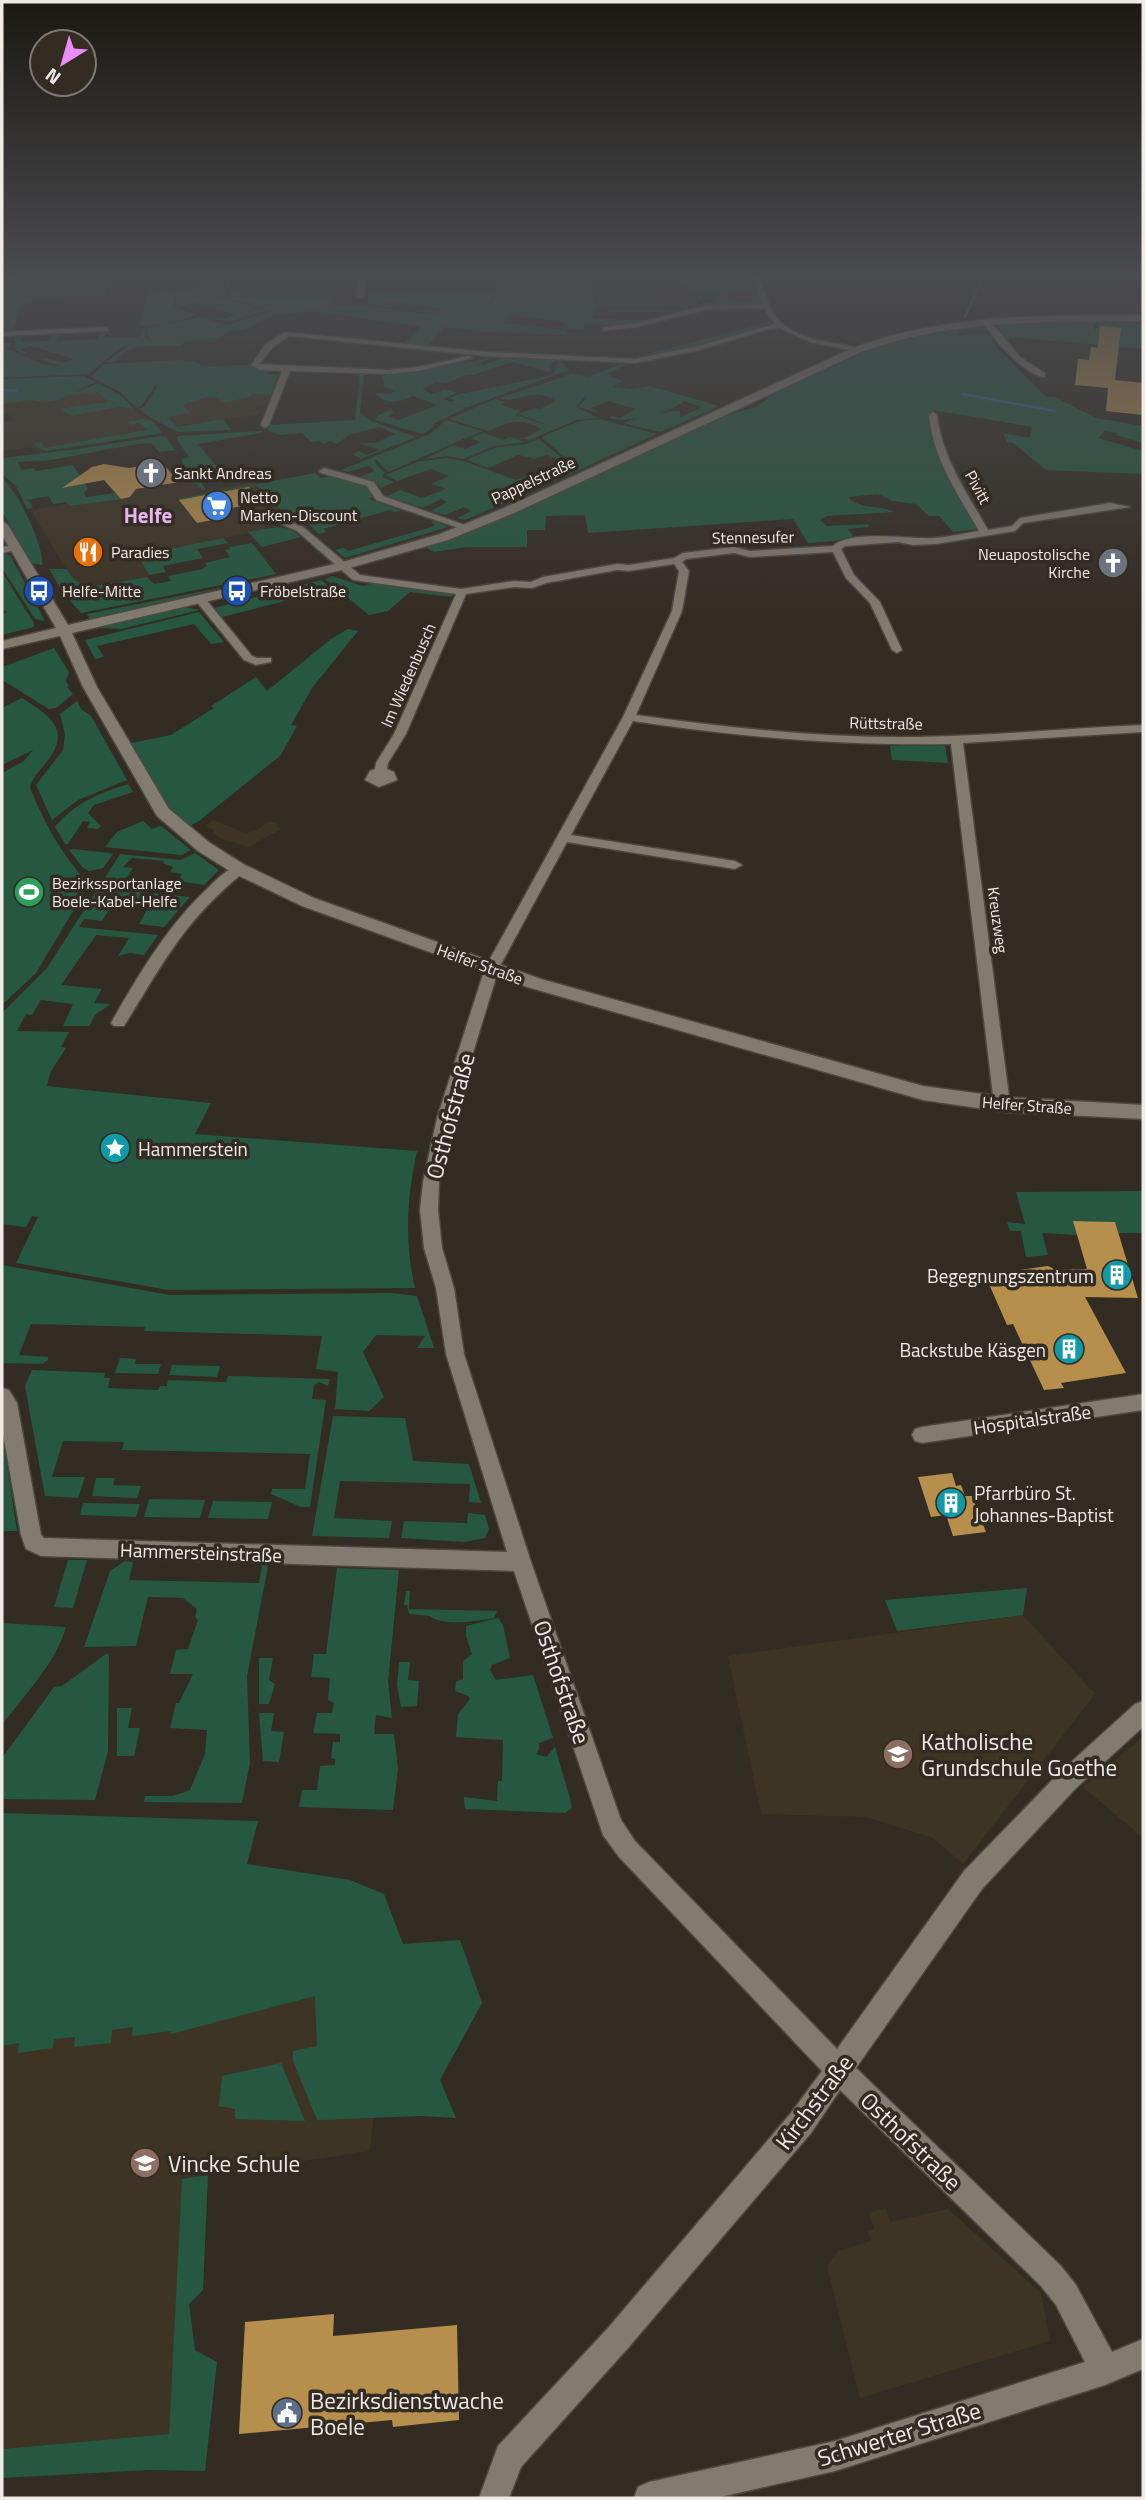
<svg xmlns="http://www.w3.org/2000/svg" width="1145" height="2500" viewBox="0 0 1145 2500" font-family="'Titillium Web',sans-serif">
<rect width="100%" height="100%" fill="#332c22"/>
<path fill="#3e3424" d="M100,391L120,407L134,409L163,433L40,452L32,447L7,451L2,449V423L14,421L8,413L2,414V402Z
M188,392L266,393L271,395L268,405L256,406V410H266L265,413L177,427L168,416Z
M188,476L203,491L253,482L283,511L254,517L268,529L170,549L153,558L140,561L149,575L147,577L88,587L75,580L66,569L31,510L102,497L117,499L130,497L132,494L129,490Z
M214,820L245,833L258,829L270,821L280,825L277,827L281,829L249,847L222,839L213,833L214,830L205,826Z
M1023,1615L1095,1694L963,1864L933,1838L866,1817L761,1814L728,1656Z
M1143,1737V1838L1083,1787Z
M2,1901L333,1913L381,2043L370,2151L183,2179L169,2434L2,2449Z
M885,2208L890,2222L948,2209L1041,2293L1050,2341L860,2398L827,2266L838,2251L871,2241L868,2231L874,2229L869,2213Z"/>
<path fill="#265841" d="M229,273H236L225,297L208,293L265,311L229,322L207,316L224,319L234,315L195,302L185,305L193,309L176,305L177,292H175L173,306L196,315L162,325L140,326L147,293L190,290L192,292L193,288L225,286Z
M75,277L73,283L108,282L105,295L63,296L22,303L13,331H2V283Z
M690,279H720L722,286L736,304L735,299L740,302H754L750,290L731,292L725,287L723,279H729L732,284V279L754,282L762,302L757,304L701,306L702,303H717L714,296H719V292H700L702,299H699L698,294L684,281Z
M594,280L591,288L596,303L699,305H688V308H696L682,310L680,306H604L603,308L596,309L593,319L648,320L622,325H584L583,330L539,326L563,327L568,323L513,315L507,319L517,321L502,322L567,331L566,335L486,332L444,327L425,348L403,345L421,327L313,311L274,315L248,328L229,332L214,342L185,341L181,346C156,347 131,340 115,362L105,363L133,342L118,350L89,374L2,378V343H12L6,349C23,353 41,368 61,366L41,360C54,356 59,366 74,359L31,346L20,350L28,353L23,355L16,350L15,337H22L20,342L49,341L52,334L59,333L58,341L98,339L100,332H105V338L139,337L142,329H145L144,336L148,340L151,339L147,336L148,328L201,317L226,325L275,310H266L229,298L232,290H243L240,298L333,297L331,306H368L430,315L427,313H436L442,309L390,301L383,304L392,306L390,308L368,304L370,292H495L481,318L497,293L500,281Z
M769,322L772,323L696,346L635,357Z
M1094,323V337L1098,323L1143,324V349L1011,337L1007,340L997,327L1003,324Z
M983,325L989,330L959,329L958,335L989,333L998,348L1046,397H1055L1096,418L1143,426V443L1116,435L1117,433L1105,431L1098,438L1143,451V474L1046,470L1013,443L1007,442L1003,433L1030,438L1032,427L934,410L933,424L979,529L953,532L939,516H929L916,504L893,501L878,494L848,497C862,511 880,504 894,512L827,516L820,520L827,526L868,524L869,527L848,529L855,539L808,543L793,519L588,533L585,515L546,516L545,530H527V547H467L434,552L427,548L419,549L511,514L723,416L757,407L773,393L898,338Z
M507,356L554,359L549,372L513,362L473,375C460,373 452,386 437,382L422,389L433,394L445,389L456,393L443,399L451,402L455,400L449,398L460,394L553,375L559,359L569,370L468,407L462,406L465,408L435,423L430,430L423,434L375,420L378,415L391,410L394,413L387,416L398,420L438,405L413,396C398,402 388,406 375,393L389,394L395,391L384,386L382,376L491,358L480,363L484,365Z
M179,360L196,361L195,363L201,364L199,366C226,369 242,361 270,368L267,374L278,375L271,395L252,393L250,397L221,403L218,398L207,397L185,404L184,407L190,413L168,417L177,427L223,419L231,430L180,432C175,432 144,414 139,409L145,406L158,386H155L141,406L137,408L120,392L91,377L104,364Z
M626,362L630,363L607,374L622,381L613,387L632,389L649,386L719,406L661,432L623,423C631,419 674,409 680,411V418L702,407L684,401C671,413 626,424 608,418L613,416L620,418L636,409L609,401L590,408L598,412H596L578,407L586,398L584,397L576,407L598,418L577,420L529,440L512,436L524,438L541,429C523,417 507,422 488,431L449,419L495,399L505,402L501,405L521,411L515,415L553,427L518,414L535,408L540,409L556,401C531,384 519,405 500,398L572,374L588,377Z
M360,374H364L360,413L371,421L416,437L361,459L352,454L359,451L367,455L380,450L359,443H375L395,434L379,427L349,435L337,444L330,441L323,444L320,441L311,442L302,433L280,435L268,431L269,425L355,420Z
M84,376L95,382L58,400L47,402L30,400L2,404V379Z
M99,383L123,397L134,409L119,407L71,416L59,409L108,402L98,392L68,395Z
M145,419L152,421L163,433L46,451L36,446L34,443L41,442L44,448L147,430L140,423L130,425L128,422Z
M599,419L657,434L566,476L561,474L574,468L572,464L576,462L562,455L542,437L579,421Z
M446,420L482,431L388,472L376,459L375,463L385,473L382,477L394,482L381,488L378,484L359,477L375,471L369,466L347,472L341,470L430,434Z
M262,431L261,433L198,444L218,468L196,476L206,489L202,490L188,476L181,459L189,457L176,438L178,436Z
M484,433L503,440L510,437L526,442L494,446L463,459L446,456L424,459L454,445L465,449L481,442L471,438Z
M161,436L166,437L175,450L159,452L151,443L137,444L51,460L17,462L22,470L34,468L36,471L73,465L88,488L84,493L86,497L116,493L121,499L70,506L66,502L53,504L49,496L26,500L30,502L33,508L27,509L16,486L2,474V458L79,449Z
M539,439L558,455L573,462L567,463L547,455L531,460L533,458L518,455L489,468L466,460L497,447L527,444Z
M446,458L463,461L516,480L526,476L543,482L552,478L558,479L465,520L457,518L471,511L464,507L446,515L431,511L447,502L441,499L423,508L387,496L400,490L422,498L446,489L431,484L449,476L431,469L397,481L386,475L417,462Z
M315,473L320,478L333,476L367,485L372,497L369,499L401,511L395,512L390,510L323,529L326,532L319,534C313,528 301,514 285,514L256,485L184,506L178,499Z
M2,478C17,490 45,547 42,565L31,563L2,511Z
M434,521L448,527L345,558L335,550L344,548L348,551L435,526L431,522Z
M277,527L290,529L301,537L262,547L248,532Z
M223,538L228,543L197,549L203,558L163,566L166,572L149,575L140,560L153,558L170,549Z
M252,543L276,574L81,613L64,594L49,569H66L75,580L88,587L147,577L154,584L171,581L168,576L202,569L207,566L205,563L230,557L225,550L230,549L229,547Z
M2,553L10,555L45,621L35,619L2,568Z
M2,572L34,623V627L2,635V615L7,612L2,609Z
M332,576L363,586L374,583L448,592L453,595L451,597L410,592L388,611L369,615L325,579Z
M321,580L332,589L222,617L214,608Z
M225,587L90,620L87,614Z
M185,607L200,610L121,629L96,628Z
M199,612L224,642L211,644L194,624L97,646L104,657L95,659L85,640Z
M348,629L358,631L312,688L291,725L297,726L280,756L199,821L182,830L121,745L171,735L214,708L211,706L256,677L267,691L331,639Z
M54,648L69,672L66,681L69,686L67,687L73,694L56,708L49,709L2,680V667Z
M22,698C52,717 73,731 44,765C38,773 32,778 30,788C45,824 62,856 89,884L36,973L2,1005V773L24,761L33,750L2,765V708Z
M77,701L81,709L91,716L127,780L78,800L52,820L36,785L63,750L65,734L60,714Z
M890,746H945L948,763L892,760Z
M128,784L133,792L94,805L88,813L101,826L98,829L87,828L90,822L83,821L68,844H65L55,827C74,803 100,793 128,784Z
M143,821L152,829L161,826L191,850L182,855L105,847L117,832Z
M73,849L110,853L113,854L103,868L89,871L82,867L69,850Z
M195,853L219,870L204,885L178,881L182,874L170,872L173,867L163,863L164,861L132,858L123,867L133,868L121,887L107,885L105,888L190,897L164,927L139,924L148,908L141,907L145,899L117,897L102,921L84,919L79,927L158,935L144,955L130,953L118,956L129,938L96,935L61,985L102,989L94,1003L111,1004L95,1015L89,1026H63L73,1004L41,1000L32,1015L26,1014L17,1031L69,1032L61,1047L66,1048L50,1073L47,1086L211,1103L195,1134L417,1151C407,1198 404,1241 415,1288L168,1290L16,1263L38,1217L32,1216L26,1227L2,1224V1013L47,968L120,854L181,860Z
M1143,1191V1233H1118L1115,1222L1074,1221L1077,1235L1042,1233L1048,1255L1026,1257L1021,1231H1010L1007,1222L1025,1224L1016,1192Z
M2,1265L170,1295L391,1293L417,1296L434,1348H417L425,1336L376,1335L363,1352L384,1397L369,1411L335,1409L338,1372L316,1369L322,1336L144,1331L145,1327L31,1324L19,1355L48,1357V1360L42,1364L2,1363Z
M120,1358L136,1359L135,1364H161L158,1374L115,1373Z
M172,1365L220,1366L217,1377L169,1375Z
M32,1370L105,1373L104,1378H110L108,1388L158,1390L160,1386H167L168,1380L226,1382L228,1376L330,1379L328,1386L319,1382L314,1385L312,1399L326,1400L310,1507H301L271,1494L272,1489H305L310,1454L122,1450L124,1442L63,1441L52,1477H85L78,1498L45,1496L25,1386Z
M333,1416L405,1418L413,1461L469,1464L481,1503L469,1502L470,1484L340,1481L334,1518L392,1521L389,1538L312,1536Z
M2,1444L4,1445L17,1531H2Z
M96,1478H115L113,1485L141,1486L137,1498L92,1496Z
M149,1499L205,1500L200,1518L144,1517Z
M213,1501L272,1502L268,1519L208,1518Z
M83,1503L140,1504L136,1517L80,1515Z
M468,1513L485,1515L489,1529L485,1538L465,1542L401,1538L404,1521L467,1523Z
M68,1560H87L73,1608L54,1607Z
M125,1561L133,1562L129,1580L259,1583L262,1565L268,1566L247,1676L250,1763L242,1803L144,1802L145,1796H173L190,1790L205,1754L207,1730L170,1728L176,1703H179L193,1674H170L176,1650L188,1649L198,1620L195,1617L197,1609L183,1598L148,1597L136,1646L84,1647L110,1571Z
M337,1568L399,1570L388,1681L392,1718L376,1715L374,1734H394L398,1769L393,1810L299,1807L302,1790H317L320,1766L335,1765V1759L331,1758L333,1742H340V1734L313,1733L317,1713H332L334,1703L328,1700L330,1678L311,1677L314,1654H326Z
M1027,1588L1023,1615L897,1631L885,1600Z
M406,1591H410L409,1609L497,1611L494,1618C476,1621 444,1627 430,1616L409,1614L407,1605H404Z
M498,1618L503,1625L510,1658L492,1665L490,1670L496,1680L533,1675L553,1738L539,1743V1749L536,1754L546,1757L555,1747L571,1802L572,1808L565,1813L465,1809L464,1797L497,1801L498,1781H502L503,1740L456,1737L458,1714L470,1699L468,1696L455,1691L456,1682L463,1679V1661L472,1654L466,1636V1626Z
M2,1623L66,1627C56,1663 24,1695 2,1725Z
M106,1654H109L108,1751L95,1800L2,1799V1758L54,1687L62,1686Z
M259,1658H273L269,1680L275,1684L269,1704H259Z
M399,1662H410L408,1680L419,1681L417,1706L401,1707L397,1685Z
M117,1708H132L128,1728H140L134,1756H117Z
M259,1713H274L271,1731L284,1732L279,1762L263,1761Z
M2,1813L258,1821L247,1864L350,1880L384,1894L403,1944L460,1940L482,2003L440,2080L456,2118L421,2116L317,2120L293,2061V2051L317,2046L315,1996L171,2034V2031L132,2036L133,2027L112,2030L111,2043L74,2047L75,2037L54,2039L53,2048L18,2053L19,2043L2,2046Z
M281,2063L305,2121L235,2119V2109L219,2106L222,2076Z
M208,2175L203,2290L189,2304L195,2350L217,2362L205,2471L148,2470L2,2478V2449L169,2434L182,2179Z"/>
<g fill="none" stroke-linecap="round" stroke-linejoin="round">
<path stroke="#3a6297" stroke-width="2.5" d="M965,317L980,284
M2,390L16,391
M962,394L1055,411"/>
</g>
<path fill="#b78f4d" d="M1100,326L1121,328L1115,380L1143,383V415L1106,411L1108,388L1075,385L1078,359L1089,360L1091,347L1098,348Z
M104,464L129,468L146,465L165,466L179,482L136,489L130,497L121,499L104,480L62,488L92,467Z
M249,487L262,502L216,511L222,518L197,523L179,500Z
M1073,1221L1115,1222L1138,1298L1085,1297L1126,1373L1061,1383L1064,1388L1044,1390L1013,1324L1007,1325L985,1275L1048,1266L1056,1270L1087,1269Z
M952,1473L956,1486L961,1485L965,1496H972L986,1532L953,1536L946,1515L931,1517L918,1477Z
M334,2314L333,2336L457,2325L459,2420L393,2427L392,2420L239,2434L245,2322Z"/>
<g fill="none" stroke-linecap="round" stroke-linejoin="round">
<g stroke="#4d483f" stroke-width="3">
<path id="minor" d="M53,272H86L2,281V277Z
M360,272H367L364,296L360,298L356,296Z
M751,272H758C764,288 767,306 777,318C796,341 833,342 860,348V352L810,342L779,328L765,330L700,350L635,363L486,356L289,336L272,348L259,364L388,370L418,367L469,356L473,358L418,371L388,374L290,371L269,425L265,428L261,425L282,371L260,370L251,365L266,344L285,332L486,352L635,359L698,346L775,324L764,308L705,310L637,327L602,331L605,327L637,323L705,306L763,304L754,279H624L622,276L752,275Z
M983,320H989L1020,357L1045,373V377C1027,377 988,336 983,320Z
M106,327L109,331L2,336V332Z
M933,412L937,415C942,458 967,493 988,530L1012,526L1020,518L1110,503L1130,507L1023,523L1015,531L936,544L913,545L898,542L845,546L841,549L854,575L880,602L902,650L897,653L892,650L870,603L846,578L833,552L750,557L734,553L686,559L682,562L689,571L682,611L636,715C729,728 824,738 919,737C994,736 1068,728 1143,725V732L963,743L1010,1104L1008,1108H996L994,1104L951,744C844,746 739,737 633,721L571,835L735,861L742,865L735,869L567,842L499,968L453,1118L439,1182L438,1210L442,1248L454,1288L464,1354L531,1562L621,1820L635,1841L837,2049L964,1871L1060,1772L1135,1704L1143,1701V1727L1076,1788L982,1889L856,2068L1061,2266L1076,2285L1112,2352L1143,2339V2369L1105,2385L835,2471L716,2498H634L638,2487L649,2482L835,2441L1085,2362L1056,2305L1041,2286L840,2090L811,2133L628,2348L521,2467L509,2498H479L498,2446L608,2328L791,2113L822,2071L619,1857L603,1835L514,1571L41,1556L26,1549L21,1535L2,1428V1388L9,1390L17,1403L41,1535L44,1538L507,1552L446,1354L436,1288L424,1248L420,1210L423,1182L437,1118L485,968L623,717L672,611L679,571L674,564L629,571L617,570L546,583L532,588L514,587L466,594L406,734L388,763L387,769L394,772L397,780L379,787L365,780L370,771L375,769L376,763L394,734L456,594L353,580L297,531L272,520L277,517L303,527L360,575L461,589L514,581L531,582L543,577L617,564L629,565L674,558L683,553L734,547L750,551L833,546C851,529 911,540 935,538C950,537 965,533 979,531C958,494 933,459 929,415Z
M324,468L374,482L383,496L473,528L465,530L376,500L367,486L321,473L319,471Z
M14,545L17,546V550L2,553V547Z
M196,597H204L252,656L257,658H271V662L256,665L244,660L196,601Z
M239,865L244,866V872C183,922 164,962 124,1026H114L111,1023C139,974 167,926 209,887C217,879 228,868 239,865Z
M1143,1394V1410L922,1443L915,1441L912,1435L915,1429L922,1427Z"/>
</g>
<g stroke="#4d483f" stroke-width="3">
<path id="tertiary" d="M1143,315V321C1047,322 952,319 861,352L512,514L448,540L342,570L72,633L97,687L169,809L210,843L245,865L314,898L541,979L923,1086L1005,1097L1143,1105V1119L1005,1112L923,1100L527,987L302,906L233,873L198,851L157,816L83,687L60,636L2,649V641L56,628L2,535V521L8,525L68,625L339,563L440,534L504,508L853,348C950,313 1042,316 1143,315Z"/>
</g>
<use href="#minor" fill="#827b6f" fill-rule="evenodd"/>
<use href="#tertiary" fill="#827b6f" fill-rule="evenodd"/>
</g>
<linearGradient id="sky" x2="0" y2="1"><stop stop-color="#1c1813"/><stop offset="0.44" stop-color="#4a4b4f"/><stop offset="1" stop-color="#4a4b4f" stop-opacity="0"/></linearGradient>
<rect width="1145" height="623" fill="url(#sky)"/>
<defs>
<g id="church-disc" transform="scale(1.575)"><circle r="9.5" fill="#6b7280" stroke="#332c22"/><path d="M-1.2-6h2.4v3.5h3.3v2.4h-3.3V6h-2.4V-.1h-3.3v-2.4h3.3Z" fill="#fff"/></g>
<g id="supermarket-disc" transform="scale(1.575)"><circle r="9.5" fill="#3f7fe0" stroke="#332c22"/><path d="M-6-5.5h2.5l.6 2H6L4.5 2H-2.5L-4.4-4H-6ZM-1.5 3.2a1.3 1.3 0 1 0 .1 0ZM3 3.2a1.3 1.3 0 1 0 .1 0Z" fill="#fff"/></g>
<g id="restaurant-disc" transform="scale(1.575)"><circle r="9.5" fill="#e8710a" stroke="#332c22"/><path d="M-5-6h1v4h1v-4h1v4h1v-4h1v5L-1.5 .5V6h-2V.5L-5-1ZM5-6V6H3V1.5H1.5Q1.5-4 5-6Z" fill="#fff"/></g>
<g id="bus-disc" transform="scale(1.575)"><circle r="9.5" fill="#1a4fb4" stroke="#332c22"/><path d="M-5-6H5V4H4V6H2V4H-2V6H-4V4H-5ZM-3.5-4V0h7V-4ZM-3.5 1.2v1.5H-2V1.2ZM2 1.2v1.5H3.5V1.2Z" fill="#fff"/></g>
<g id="stadium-disc" transform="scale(1.575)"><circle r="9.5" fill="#2e9e5b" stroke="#332c22"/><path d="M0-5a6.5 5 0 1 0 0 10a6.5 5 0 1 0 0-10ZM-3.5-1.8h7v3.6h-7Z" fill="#fff"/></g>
<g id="sight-disc" transform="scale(1.575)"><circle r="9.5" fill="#0f9aa8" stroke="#332c22"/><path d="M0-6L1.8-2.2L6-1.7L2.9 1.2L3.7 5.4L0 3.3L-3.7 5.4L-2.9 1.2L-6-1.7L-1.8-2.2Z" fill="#fff"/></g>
<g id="building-disc" transform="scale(1.575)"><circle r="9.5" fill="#0f9aa8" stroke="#332c22"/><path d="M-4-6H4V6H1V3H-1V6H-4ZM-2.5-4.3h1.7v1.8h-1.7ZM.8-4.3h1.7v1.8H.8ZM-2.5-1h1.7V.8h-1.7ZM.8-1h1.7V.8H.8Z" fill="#fff"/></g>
<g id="school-disc" transform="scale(1.575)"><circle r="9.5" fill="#8d6e63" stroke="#332c22"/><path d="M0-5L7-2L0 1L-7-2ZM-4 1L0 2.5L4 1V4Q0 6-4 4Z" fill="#fff"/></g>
<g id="civic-disc" transform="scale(1.575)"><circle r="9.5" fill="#5c6f8a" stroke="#332c22"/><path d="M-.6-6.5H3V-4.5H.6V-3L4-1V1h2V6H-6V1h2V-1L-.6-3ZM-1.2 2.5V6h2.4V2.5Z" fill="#fff"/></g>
</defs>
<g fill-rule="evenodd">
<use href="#church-disc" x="151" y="473"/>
<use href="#supermarket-disc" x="217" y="506"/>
<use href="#restaurant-disc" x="88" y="552"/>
<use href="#church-disc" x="1113" y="563"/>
<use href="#bus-disc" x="39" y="591"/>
<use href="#bus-disc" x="237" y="591"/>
<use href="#stadium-disc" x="29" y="892"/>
<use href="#sight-disc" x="115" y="1148"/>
<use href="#building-disc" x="1117" y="1275"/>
<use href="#building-disc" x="1069" y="1349"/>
<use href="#building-disc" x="951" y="1503"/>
<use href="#school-disc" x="898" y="1754"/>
<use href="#school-disc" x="145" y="2163"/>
<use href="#civic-disc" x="287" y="2413"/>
</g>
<g text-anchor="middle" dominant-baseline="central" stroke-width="7" stroke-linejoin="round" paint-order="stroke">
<g font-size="16" fill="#f0ebe5" stroke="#332c22" text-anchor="start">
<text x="174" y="473">Sankt Andreas</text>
<text x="240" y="497">Netto<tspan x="240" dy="18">Marken-Discount</tspan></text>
<text x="111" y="552">Paradies</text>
<text x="1090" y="554" text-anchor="end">Neuapostolische<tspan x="1090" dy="18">Kirche</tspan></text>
<text x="62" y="591">Helfe-Mitte</text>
<text x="260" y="591">Fröbelstraße</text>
<text x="52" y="883">Bezirkssportanlage<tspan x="52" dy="18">Boele-Kabel-Helfe</tspan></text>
</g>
<g font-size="16" fill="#f0ebe5" stroke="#332c22">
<text transform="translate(533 480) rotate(-25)">Pappelstraße</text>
<text transform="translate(978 487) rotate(61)">Pivitt</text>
<text transform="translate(753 537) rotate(-1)">Stennesufer</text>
<text transform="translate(408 675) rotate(-66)">Im Wiedenbusch</text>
<text transform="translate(886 723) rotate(1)">Rüttstraße</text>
<text transform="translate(998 920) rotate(82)">Kreuzweg</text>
<text transform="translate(480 964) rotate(20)">Helfer Straße</text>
<text transform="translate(1027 1105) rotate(4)">Helfer Straße</text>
</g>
<g font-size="19" fill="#f0ebe5" stroke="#332c22" text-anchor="start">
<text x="138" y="1148">Hammerstein</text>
<text x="1094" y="1275" text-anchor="end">Begegnungszentrum</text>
<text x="1046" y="1349" text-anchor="end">Backstube Käsgen</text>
<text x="974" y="1492">Pfarrbüro St.<tspan x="974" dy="22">Johannes-Baptist</tspan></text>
</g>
<g font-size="19" fill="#f0ebe5" stroke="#332c22">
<text transform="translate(1032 1419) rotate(-8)">Hospitalstraße</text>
<text transform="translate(201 1552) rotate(2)">Hammersteinstraße</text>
</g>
<g font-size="21" font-weight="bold" fill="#e8b4f1" stroke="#332c22">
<text x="148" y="515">Helfe</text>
</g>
<g font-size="23" fill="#f0ebe5" stroke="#332c22">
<text transform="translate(450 1116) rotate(-75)">Osthofstraße</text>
<text transform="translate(562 1682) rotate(71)">Osthofstraße</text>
<text transform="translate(814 2102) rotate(-53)">Kirchstraße</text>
<text transform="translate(911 2141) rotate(44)">Osthofstraße</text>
<text transform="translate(899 2434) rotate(-17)">Schwerter Straße</text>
</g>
<g font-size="23" fill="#f0ebe5" stroke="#332c22" text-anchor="start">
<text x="921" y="1741">Katholische<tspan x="921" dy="26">Grundschule Goethe</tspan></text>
<text x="168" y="2163">Vincke Schule</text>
<text x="310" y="2400">Bezirksdienstwache<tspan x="310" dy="26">Boele</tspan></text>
</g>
</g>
<rect width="1145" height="2500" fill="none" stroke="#f0ebe5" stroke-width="7"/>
<g transform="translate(63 63) rotate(217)"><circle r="33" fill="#332c22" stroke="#7f7870" stroke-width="2"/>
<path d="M0-5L12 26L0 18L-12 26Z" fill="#ec8cfb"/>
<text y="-10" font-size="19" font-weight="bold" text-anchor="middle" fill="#f0ebe5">N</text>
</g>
</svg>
